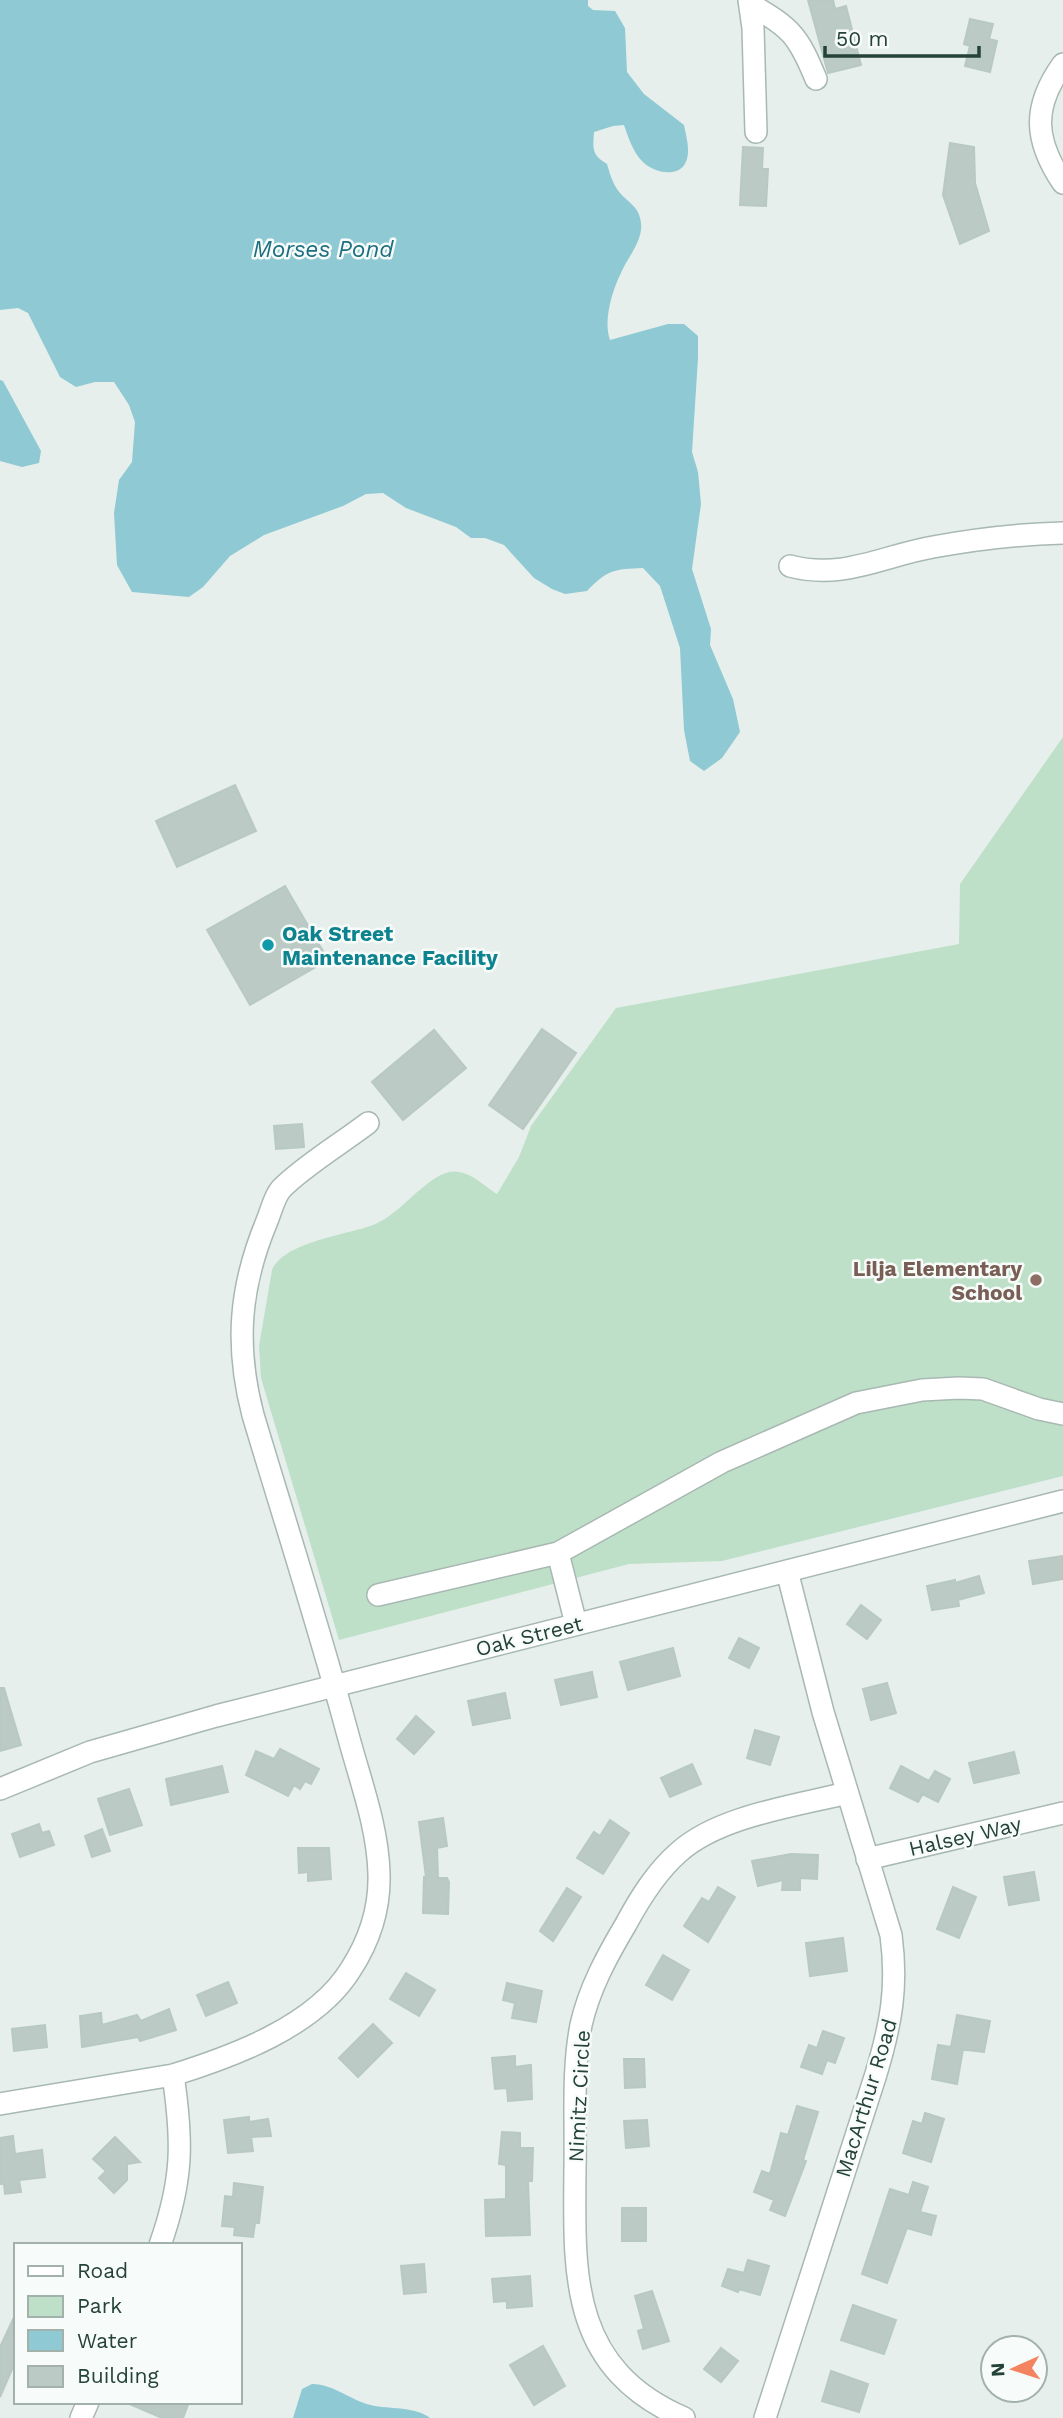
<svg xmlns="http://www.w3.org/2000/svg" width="1063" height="2418" viewBox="0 0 1063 2418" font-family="'Work Sans',sans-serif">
<rect width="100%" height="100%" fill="#e6efeb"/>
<path fill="#bfe0c8" d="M1063,737V1476L722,1561L629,1564L339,1640L261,1378L259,1346L272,1270C284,1242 346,1235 373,1225C400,1215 424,1178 449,1172C467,1168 483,1185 497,1194L519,1157L531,1126L616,1008L959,944L960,884Z"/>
<path fill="#8ec9d4" d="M0,0H588V6L593,10L615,11L625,28L627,72L644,94L684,125C686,136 690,148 687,159C681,180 652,173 641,160C633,151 628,137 624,125L613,126L594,132C593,148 591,155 607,164C610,174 613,185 620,193C627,201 638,207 640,218C646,238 628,256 621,273C612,291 603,321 610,340L668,324H684L698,336V358L692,452L698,472L701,504L692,569L711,629L710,645L733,699L740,732L722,758L704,771L690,761L684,730L680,648L660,586L643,568C614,569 607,570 587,591L565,594L552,589L534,578L504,545L485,538H471L456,527L406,508L383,493L366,494L343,506L264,535L230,556L203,587L189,597L132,592L117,565L114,513L119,480L132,462L135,422L129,405L114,382H95L76,387L60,377L28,313L18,308L0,310Z
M0,380L3,381L41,451L39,463L22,467L0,461Z
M312,2384C335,2384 352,2402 375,2406C393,2409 416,2407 430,2418H293L302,2389Z"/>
<path fill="#bbcac4" stroke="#b8c9c2" stroke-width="2" d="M808,0H833L835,9L846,6L861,65L828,73Z
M970,19L993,24L989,39L997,41L990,72L965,66L970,46L964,44Z
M950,143L974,147L975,183L989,231L960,244L943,195Z
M743,147L763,148L762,169H768L766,206L740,205Z
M235,785L256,831L177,867L156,821Z
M285,886L328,960L250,1005L207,930Z
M542,1029L576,1053L523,1129L489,1105Z
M434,1030L466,1068L403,1120L372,1082Z
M302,1124L304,1147L276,1149L274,1126Z
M1063,1556V1579L1033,1584L1029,1561Z
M979,1576L984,1593L958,1600L959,1606L932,1610L927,1586L955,1580V1583Z
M861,1605L881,1620L867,1639L847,1624Z
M739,1638L759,1648L749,1668L729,1658Z
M673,1648L680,1676L628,1690L620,1662Z
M592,1672L597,1697L561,1705L555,1680Z
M887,1683L896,1713L871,1720L863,1689Z
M0,1688H4L21,1745L0,1751Z
M505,1693L510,1718L473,1725L468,1701Z
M416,1716L434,1732L414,1754L397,1739Z
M755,1730L779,1737L770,1765L747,1758Z
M280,1749L319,1769L311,1784L305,1781L300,1789L294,1785L288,1796L246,1775L256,1751L274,1759Z
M1014,1752L1019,1773L974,1783L969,1763Z
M692,1764L701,1784L670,1797L661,1778Z
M222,1766L228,1792L171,1805L166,1779Z
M901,1766L929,1781L935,1771L950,1779L938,1802L922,1794L924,1792L918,1802L890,1788Z
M129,1789L142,1825L110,1835L98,1799Z
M443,1818L447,1846L437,1848L438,1878H447L449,1882L448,1914L423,1913L424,1877H426L419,1822Z
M610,1820L629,1833L603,1874L577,1858L594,1832L600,1836Z
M39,1824L42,1833L49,1831L54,1845L20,1857L12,1834Z
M102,1829L110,1851L92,1857L85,1836Z
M298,1848H329L331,1879L308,1881V1872L299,1873Z
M791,1854L818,1855L817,1879L800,1878V1890H782L783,1880L758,1886L752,1861Z
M1034,1872L1039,1900L1009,1905L1004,1877Z
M718,1887L735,1897L708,1942L684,1926L702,1898L709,1902Z
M953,1887L976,1897L959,1938L937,1929Z
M567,1888L581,1897L553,1941L540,1931Z
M843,1938L847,1971L810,1976L806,1943Z
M663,1955L689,1970L672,2000L646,1985Z
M406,1973L435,1990L419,2016L390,1999Z
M228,1982L237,2003L206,2016L197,1995Z
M507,1983L542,1991L536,2022L512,2018L515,2003L503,2000Z
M169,2009L176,2030L140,2041L138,2037L82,2047L80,2016L101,2013L102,2025L137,2015L141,2021Z
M957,2015L990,2021L984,2052L958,2049H963L957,2084L932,2079L938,2045L951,2047Z
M373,2024L392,2043L358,2077L339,2058Z
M45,2025L47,2047L14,2051L12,2029Z
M823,2031L844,2038L835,2063L827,2060L822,2074L801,2067L809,2045L817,2048Z
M515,2056V2067L531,2065L532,2099L508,2101L507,2088L495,2089L492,2058Z
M624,2059H644L645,2087L625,2088Z
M797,2106L818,2112L803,2160L806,2161L785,2216L770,2210L774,2200L754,2192L762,2171L770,2174L781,2133L788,2135Z
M925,2113L944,2119L931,2162L903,2153L913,2121L922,2124Z
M249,2117V2122L268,2119L271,2136L251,2137L253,2151L228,2153L224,2120Z
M647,2120L649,2146L626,2148L624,2121Z
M502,2132L520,2133V2148H533L532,2181H528L530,2235L486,2236L485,2200L506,2199V2165L499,2164Z
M13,2136L15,2154L42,2150L45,2177L19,2180L21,2192L5,2194L4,2184H0V2138Z
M115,2137L140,2162L127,2164V2180L114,2193L99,2178L106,2171L93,2159Z
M913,2182L928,2187L920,2212L936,2216L931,2235L907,2228L887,2283L862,2274L890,2189L909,2195Z
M234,2183L263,2187L259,2223H255L253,2237L234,2235L235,2227L222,2226L225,2196L233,2197Z
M622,2208H646V2241H622Z
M748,2260L769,2266L760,2295L739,2289L738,2292L722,2286L728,2269L744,2273Z
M424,2264L426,2292L404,2294L401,2266Z
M530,2276L532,2306L507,2308V2301L494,2302L492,2279Z
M652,2291L669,2341L643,2349L638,2331L644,2329L635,2296Z
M853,2305L896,2320L884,2354L841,2340Z
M16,2313V2360L0,2397V2347Z
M543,2346L565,2386L534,2405L510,2365Z
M721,2348L738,2361L721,2382L704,2369Z
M831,2371L868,2384L859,2412L822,2401Z
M125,2402H189L183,2418H162Z"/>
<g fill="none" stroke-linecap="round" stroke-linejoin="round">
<g stroke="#a8b8b2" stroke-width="24">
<path id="minor" d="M749,0L753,28L756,132
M750,4C791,28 798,35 816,79
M1063,64C1032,107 1034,140 1063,183
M790,566C843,580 882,556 933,547C976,539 1019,534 1063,533
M378,1595L558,1553
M576,1624L558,1553L722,1462L856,1403L922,1390L959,1388L983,1389L1039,1409L1063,1414
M0,1789L90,1752L216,1716L1063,1501
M867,1859L1063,1813
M0,2104L173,2075C234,2056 316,2026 351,1969C369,1941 380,1908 379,1874C378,1827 360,1780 348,1735C319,1627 285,1522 253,1415C235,1346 239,1288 267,1221C271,1211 275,1195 282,1188C305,1165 342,1143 368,1123
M160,2245C183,2180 183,2142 173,2075
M81,2418L88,2402
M684,2418C569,2368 574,2275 575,2168C576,2121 572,2071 581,2025C589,1989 607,1956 626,1924C640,1898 656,1872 679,1852C719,1816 795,1806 847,1793
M765,2418L876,2074C891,2024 898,1987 891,1935L823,1712L787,1571"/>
</g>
<use href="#minor" stroke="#fff" stroke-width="21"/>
</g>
<circle fill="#0f9aa8" stroke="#f7fbf9" stroke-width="2.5" cx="268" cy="945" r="7"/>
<circle fill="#8d6e63" stroke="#f7fbf9" stroke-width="2.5" cx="1036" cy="1280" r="7"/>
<g text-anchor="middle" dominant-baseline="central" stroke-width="5" stroke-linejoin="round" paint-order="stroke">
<g font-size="21" font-weight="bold" fill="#0d838f" stroke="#f7fbf9" text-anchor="start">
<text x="282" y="933">Oak Street<tspan x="282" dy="24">Maintenance Facility</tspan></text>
</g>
<g font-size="21" font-weight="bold" fill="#785e54" stroke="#f7fbf9" text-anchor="end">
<text x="1022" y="1268">Lilja Elementary<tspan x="1022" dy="24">School</tspan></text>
</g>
<g font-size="21" fill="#24423a" stroke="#f7fbf9">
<text transform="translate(529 1636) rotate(-14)">Oak Street</text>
<text transform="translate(965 1836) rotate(-13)">Halsey Way</text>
<text transform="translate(579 2096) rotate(-87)">Nimitz Circle</text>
<text transform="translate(866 2098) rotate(-73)">MacArthur Road</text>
</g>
<g font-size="23" font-style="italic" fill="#1c6f80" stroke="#f7fbf9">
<text x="323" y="249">Morses Pond</text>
</g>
</g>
<rect x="14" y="2243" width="228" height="161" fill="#f7fbf9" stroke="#a3b1ad" stroke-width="2"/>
<rect x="28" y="2266" width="35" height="10" fill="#ffffff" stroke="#a3b1ad" stroke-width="2"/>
<text x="77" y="2278" font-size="21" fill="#24423a">Road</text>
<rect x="28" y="2296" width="35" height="21" fill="#bfe0c8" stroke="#a3b1ad" stroke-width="2"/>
<text x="77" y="2313" font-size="21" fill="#24423a">Park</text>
<rect x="28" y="2330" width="35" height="21" fill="#8ec9d4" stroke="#a3b1ad" stroke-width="2"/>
<text x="77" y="2348" font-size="21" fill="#24423a">Water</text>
<rect x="28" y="2366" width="35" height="21" fill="#bbcac4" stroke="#a3b1ad" stroke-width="2"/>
<text x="77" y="2383" font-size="21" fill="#24423a">Building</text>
<g transform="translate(1014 2369) rotate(267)"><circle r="33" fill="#f7fbf9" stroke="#a3b1ad" stroke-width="2"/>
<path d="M0-5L12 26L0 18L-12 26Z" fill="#f4845f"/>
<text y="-10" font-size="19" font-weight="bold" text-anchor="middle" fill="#24423a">N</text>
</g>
<path d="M825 46v10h154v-10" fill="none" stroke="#24423a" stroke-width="3.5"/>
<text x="836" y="46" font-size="21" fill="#24423a" stroke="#f7fbf9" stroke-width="5" paint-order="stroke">50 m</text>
</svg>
